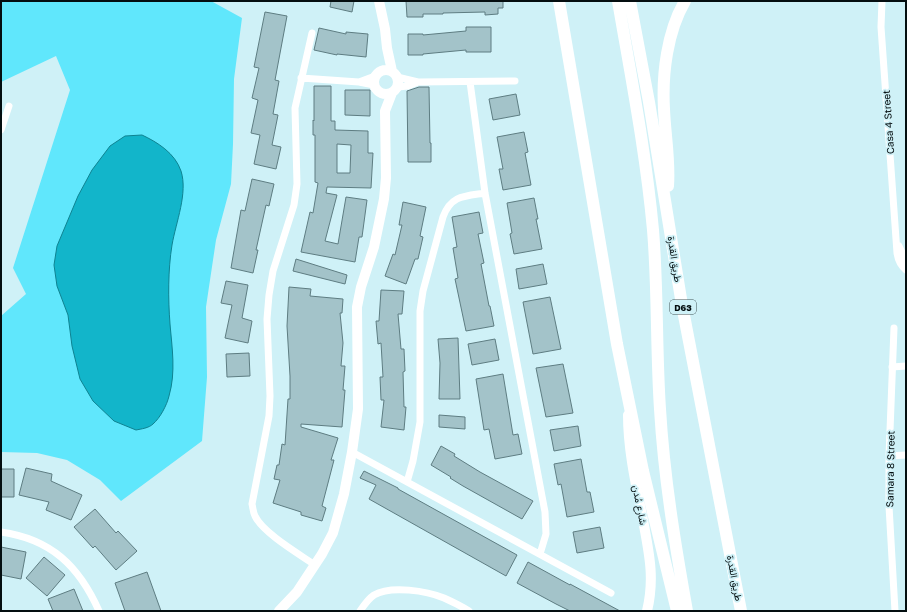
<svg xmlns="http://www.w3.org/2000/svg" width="907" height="612" viewBox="0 0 907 612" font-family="'Golos Text',Vazirmatn,sans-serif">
<rect width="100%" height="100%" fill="#cff1f7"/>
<path fill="#60e7fc" d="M1,1H211L242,18L234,79L233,144L231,184L216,240L206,307L207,377L202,441L121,501L100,480L67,460L37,453L1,452V316L26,294L13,268L70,90L56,56L1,82Z"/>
<path fill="#12b5ca" stroke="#0e8392" d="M142,135C157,142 175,153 181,171C188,193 176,222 172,245C168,270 168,298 170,324C172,348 176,372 169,396C167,405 160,418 153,424C149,428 141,429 136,430L114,421L93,401L80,379L72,346L68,315L57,286L54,265L57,246L78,196L92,170L110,146L125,136Z"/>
<path fill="#a3c3c9" stroke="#5e7d82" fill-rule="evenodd" d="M331,1H354L352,12L330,7Z
M406,1H503V8H498V14L485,15V12L443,13V14H423V17H407Z
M265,12L287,16L275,80L279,81L273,114L278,115L272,145L281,147L276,169L254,164L260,135L251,133L258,100L252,98L259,68L254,67Z
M466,27H491V52H466V50L423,54V55H408V34H423V35L466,31Z
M319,28L346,34V32L368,34L366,57L337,54V55L314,50Z
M314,86H331V121H335V130L368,131V153H373L371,188L327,187L326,193L337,195L325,241L338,244L346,197L367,200L362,237H359L355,262L301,252L310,212L313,213L318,183L315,182V135H313V120L314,121ZM337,144L351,145L350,173H337Z
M419,87H429L430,143H431V162H408L407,91Z
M345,90H370V116L345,115Z
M516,94L520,115L493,120L489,99Z
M524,132L528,152L525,153L531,185L503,190L499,169H503L497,137Z
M252,179L274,184L269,206L266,205L256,250H258L253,273L231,268L241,210L245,211Z
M534,198L538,219H536L542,249L514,254L510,234L512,233L507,203Z
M403,202L426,207L420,236L423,237L418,259H415L406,284L385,276L393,254L395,255L402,225H399Z
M479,212L483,233L478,234L484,263L481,264L489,306H490L494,326L466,331L455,279L458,278L453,248L457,247L452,217Z
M296,259L347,275L345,284L293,271Z
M543,264L547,284L519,289L516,269Z
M226,281L248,285L242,318L252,321L248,343L225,338L232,305L221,303Z
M289,287L311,289L310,296L343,299L342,313H340L343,343L341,366H345L343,390H345L342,427L301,424V427L338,438L331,460H334L322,506L326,508L322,521L301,515V512L273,503L280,480L274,479L277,465H279L282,444L285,445L288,399H290V376L287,326Z
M381,290L404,291L402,314H398L401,349H404L405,371L403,372L404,407H406L404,430L381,427L384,400H381L380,377H383L381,343L378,344L376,321H379Z
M550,297L561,349L533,354L523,302Z
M458,338L460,399H439L440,363L438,339Z
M495,339L499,360L472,365L468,344Z
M249,353L250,376L227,377L226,354Z
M563,364L573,413L546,417L536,368Z
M503,374L513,435L518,434L522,454L495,459L489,429L484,430L476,379Z
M439,415L465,417V429L439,427Z
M578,426L581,446L554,451L550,430Z
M441,446L455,454L454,456L480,472L533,501L522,519L463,486L450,478L451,477L431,465Z
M581,459L587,492H590L594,512L567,517L561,484L558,485L554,464Z
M26,468L52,474L51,481L82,495L71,520L46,510L49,502L19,495Z
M1,469H14V497H1Z
M364,471L398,488V489L517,555L506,576L369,499L376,485L360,478Z
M95,509L116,533L118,531L137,551L116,570L95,546L93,548L74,527Z
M600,527L604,548L577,553L573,532Z
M1,547L26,552L21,579L1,575Z
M44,557L65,575L47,596L26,578Z
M528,562L570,585V584L620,611H570L556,604L517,583Z
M147,572L161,611H125L115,583Z
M74,589L83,611H53L48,599Z"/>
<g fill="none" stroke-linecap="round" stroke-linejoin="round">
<path stroke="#fff" stroke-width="7" d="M882,1L881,27L897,253C898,260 900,265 906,270
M312,33L295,108L297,184L294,205L273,271L269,295L267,319L270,396L269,416L252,504C253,508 253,512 255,516C263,533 299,554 315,565
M397,77L418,82L515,81
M301,78L359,82L374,85
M359,82L375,76
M470,82L485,193L545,512L546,534L540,554
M398,87L408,86L418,82
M1,130L9,106
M899,246L906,261
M894,328L889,456V506L895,611
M892,367L906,366
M352,452L611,593
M889,456L906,455
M407,482L413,461L420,422V311L423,291L443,217C451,195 465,196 485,193
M1,532C51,539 79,566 99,611
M360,611C364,605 368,599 374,595C391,585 427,591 444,598C453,602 461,606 469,611"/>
<path stroke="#fff" stroke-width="10" d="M379,1L385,29L387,48L392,71
M374 82a12 12 0 1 1 24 0a12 12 0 1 1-24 0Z
M628,415C628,450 636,485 643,520C649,553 655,578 647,611
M279,611L297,592L322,554L333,533L344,494L352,452L358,409L357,307L361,287L374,247L384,199L386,178L385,111L392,93"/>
<path stroke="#fff" stroke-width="12" d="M559,1L617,344L643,471L677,611
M618,1C631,77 646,153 653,230C658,290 656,349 660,409C664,477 675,544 687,611
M630,1L649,102L682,305L741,611
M668,186C670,160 665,135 664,109C662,74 667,32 685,1"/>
</g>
<g text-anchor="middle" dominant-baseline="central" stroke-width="3.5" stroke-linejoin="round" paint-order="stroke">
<rect fill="#cff1f7" stroke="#415255" stroke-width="1" x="670" y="300" width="26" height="14" rx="3"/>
<g font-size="9" font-weight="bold" fill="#040e10">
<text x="683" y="307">D63</text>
</g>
<g font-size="10" fill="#040e10" stroke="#cff1f7">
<text transform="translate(888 122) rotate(-94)">Casa 4 Street</text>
<text transform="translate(675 259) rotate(81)">طريق القدرة</text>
<text transform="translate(890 469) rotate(-89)">Samara 8 Street</text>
<text transform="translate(640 505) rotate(79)">شارع مُدن</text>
<text transform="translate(735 578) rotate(79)">طريق القدرة</text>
</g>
</g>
<rect width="907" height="612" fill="none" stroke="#040e10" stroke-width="4"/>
</svg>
